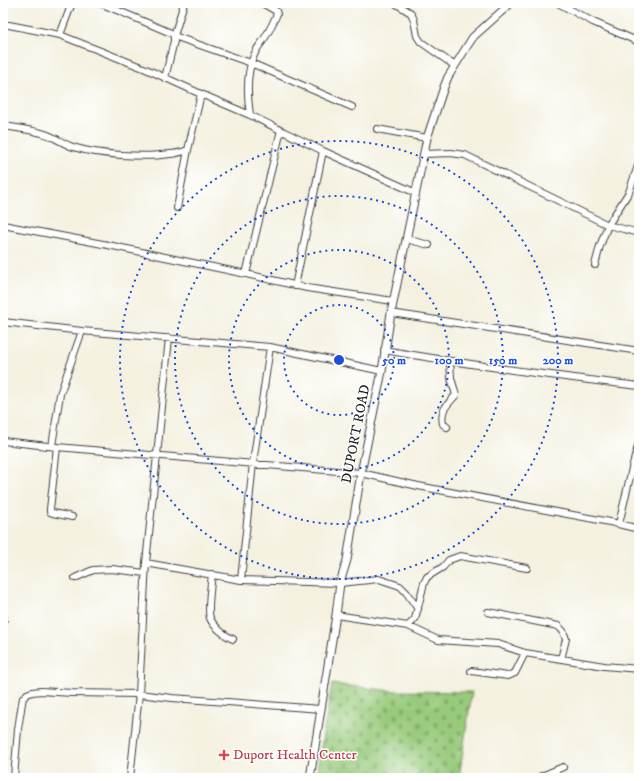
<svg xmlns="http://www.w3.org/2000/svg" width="642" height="781" viewBox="0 0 642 781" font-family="'IM FELL DW Pica',serif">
<defs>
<pattern id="cemetery-stones" width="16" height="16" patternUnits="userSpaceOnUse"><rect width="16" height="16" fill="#98ca7b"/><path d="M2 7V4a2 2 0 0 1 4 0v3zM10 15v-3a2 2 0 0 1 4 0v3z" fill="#82ad6a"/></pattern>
</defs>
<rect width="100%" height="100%" fill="#fff"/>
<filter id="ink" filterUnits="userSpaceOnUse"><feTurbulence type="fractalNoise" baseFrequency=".025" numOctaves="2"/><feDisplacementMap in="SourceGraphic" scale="8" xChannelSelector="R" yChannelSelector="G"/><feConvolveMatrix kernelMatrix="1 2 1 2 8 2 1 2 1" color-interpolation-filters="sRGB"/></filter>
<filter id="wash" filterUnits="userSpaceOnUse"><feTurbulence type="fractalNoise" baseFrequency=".012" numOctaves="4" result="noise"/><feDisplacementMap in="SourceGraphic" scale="16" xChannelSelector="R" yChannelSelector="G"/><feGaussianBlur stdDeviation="0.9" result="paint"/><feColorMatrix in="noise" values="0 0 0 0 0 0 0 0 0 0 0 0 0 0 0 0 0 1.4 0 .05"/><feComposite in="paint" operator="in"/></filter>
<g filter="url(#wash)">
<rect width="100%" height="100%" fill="#f4f1e0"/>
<path fill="url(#cemetery-stones)" stroke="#5a734c" d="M332,684L394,691L472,692L465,737L459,778H354L317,769Z"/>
</g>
<g filter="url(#ink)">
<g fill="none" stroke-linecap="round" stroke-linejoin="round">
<g stroke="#3c3c39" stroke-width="8">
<path id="minor" d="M100,3L171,33L174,36V41L165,78
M184,3L174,36L251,63L352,107
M395,3L411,13L414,20L417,36L421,42L455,66
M558,3L593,22L639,42
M3,25H9L60,35L72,3
M60,35L146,69L201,94L250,115L323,151L416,193
M250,115C247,95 246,71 255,53C257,48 261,44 264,39C269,32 273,23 277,14L276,11L262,3
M3,126C18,128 34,130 48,135C56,138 64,144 73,147C99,155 143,158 170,154C176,154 182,152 188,150L201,94
M377,129L427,138
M424,154L451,153L465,155L608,225L639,233
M177,208L188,150
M3,225L108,245L246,274L307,288L393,301
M406,239L429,245
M595,265L600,246L608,225L629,192L639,163
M246,274L281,130
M295,286L323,151
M391,313L639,351
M3,322L82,331L270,347L382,371
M169,338L146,563L241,580L340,583L379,579L400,586L406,592L418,609
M384,350C469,365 554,376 639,386
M447,427L443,424C440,410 447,405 456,395L451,378L450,362
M3,441L57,447L361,473L418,486L610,522L639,529
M52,446L60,394L82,331
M57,447L50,509V512L53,513L72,517
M619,524L633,464L639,443
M212,574C211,584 207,610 210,618C213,626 225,636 233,639
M75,578L93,570L112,569L145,573
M241,580L253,463L270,347
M488,612L558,626L563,631L566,639L561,659
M336,615L408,626L438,640L498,644L525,653L604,666L639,669
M3,619H4
M408,626L415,619L424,583L427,577L443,567L449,560L460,556L527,568
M471,671L508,676L515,673L525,653
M14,778L18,729L22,703L23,698L27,694L32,692L41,691L72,693L139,694L172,698L321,709
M130,778L139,694L146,563
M537,778L563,767"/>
</g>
<g stroke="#3c3c39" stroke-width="9">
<path id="tertiary" d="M310,778L336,615L340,583L347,560L361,473L382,371L391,313L427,138L444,87L448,77L466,48L473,37L511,3"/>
</g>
<use href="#minor" stroke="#fff" stroke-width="6"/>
<use href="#tertiary" stroke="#fff" stroke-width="7"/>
</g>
</g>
<g fill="none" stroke="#1d4ed8" stroke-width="2" stroke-dasharray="2 4">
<circle cx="339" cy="360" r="55"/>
<circle cx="339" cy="360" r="110"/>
<circle cx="339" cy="360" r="164"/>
<circle cx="339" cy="360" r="219"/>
</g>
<path fill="#e0444e" stroke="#fff" stroke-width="1.5" d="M222 749h4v4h4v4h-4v4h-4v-4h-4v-4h4z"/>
<g text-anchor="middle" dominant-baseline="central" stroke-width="3" stroke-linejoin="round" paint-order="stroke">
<g font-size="14" fill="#1c1c1c" stroke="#fff">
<text transform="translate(356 434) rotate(-79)">DUPORT ROAD</text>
</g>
<g font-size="14" fill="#be3a42" stroke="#fff" text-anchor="start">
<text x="233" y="755">Duport Health Center</text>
</g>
</g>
<circle cx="339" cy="360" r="6" fill="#1d4ed8" stroke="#fff" stroke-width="2"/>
<g font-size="12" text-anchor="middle" font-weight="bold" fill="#1d4ed8" stroke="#fff" stroke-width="3" stroke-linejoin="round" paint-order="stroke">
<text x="394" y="364">50 m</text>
<text x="449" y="364">100 m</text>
<text x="503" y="364">150 m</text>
<text x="558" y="364">200 m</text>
</g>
<rect width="642" height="781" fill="none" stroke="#fff" stroke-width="16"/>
</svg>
